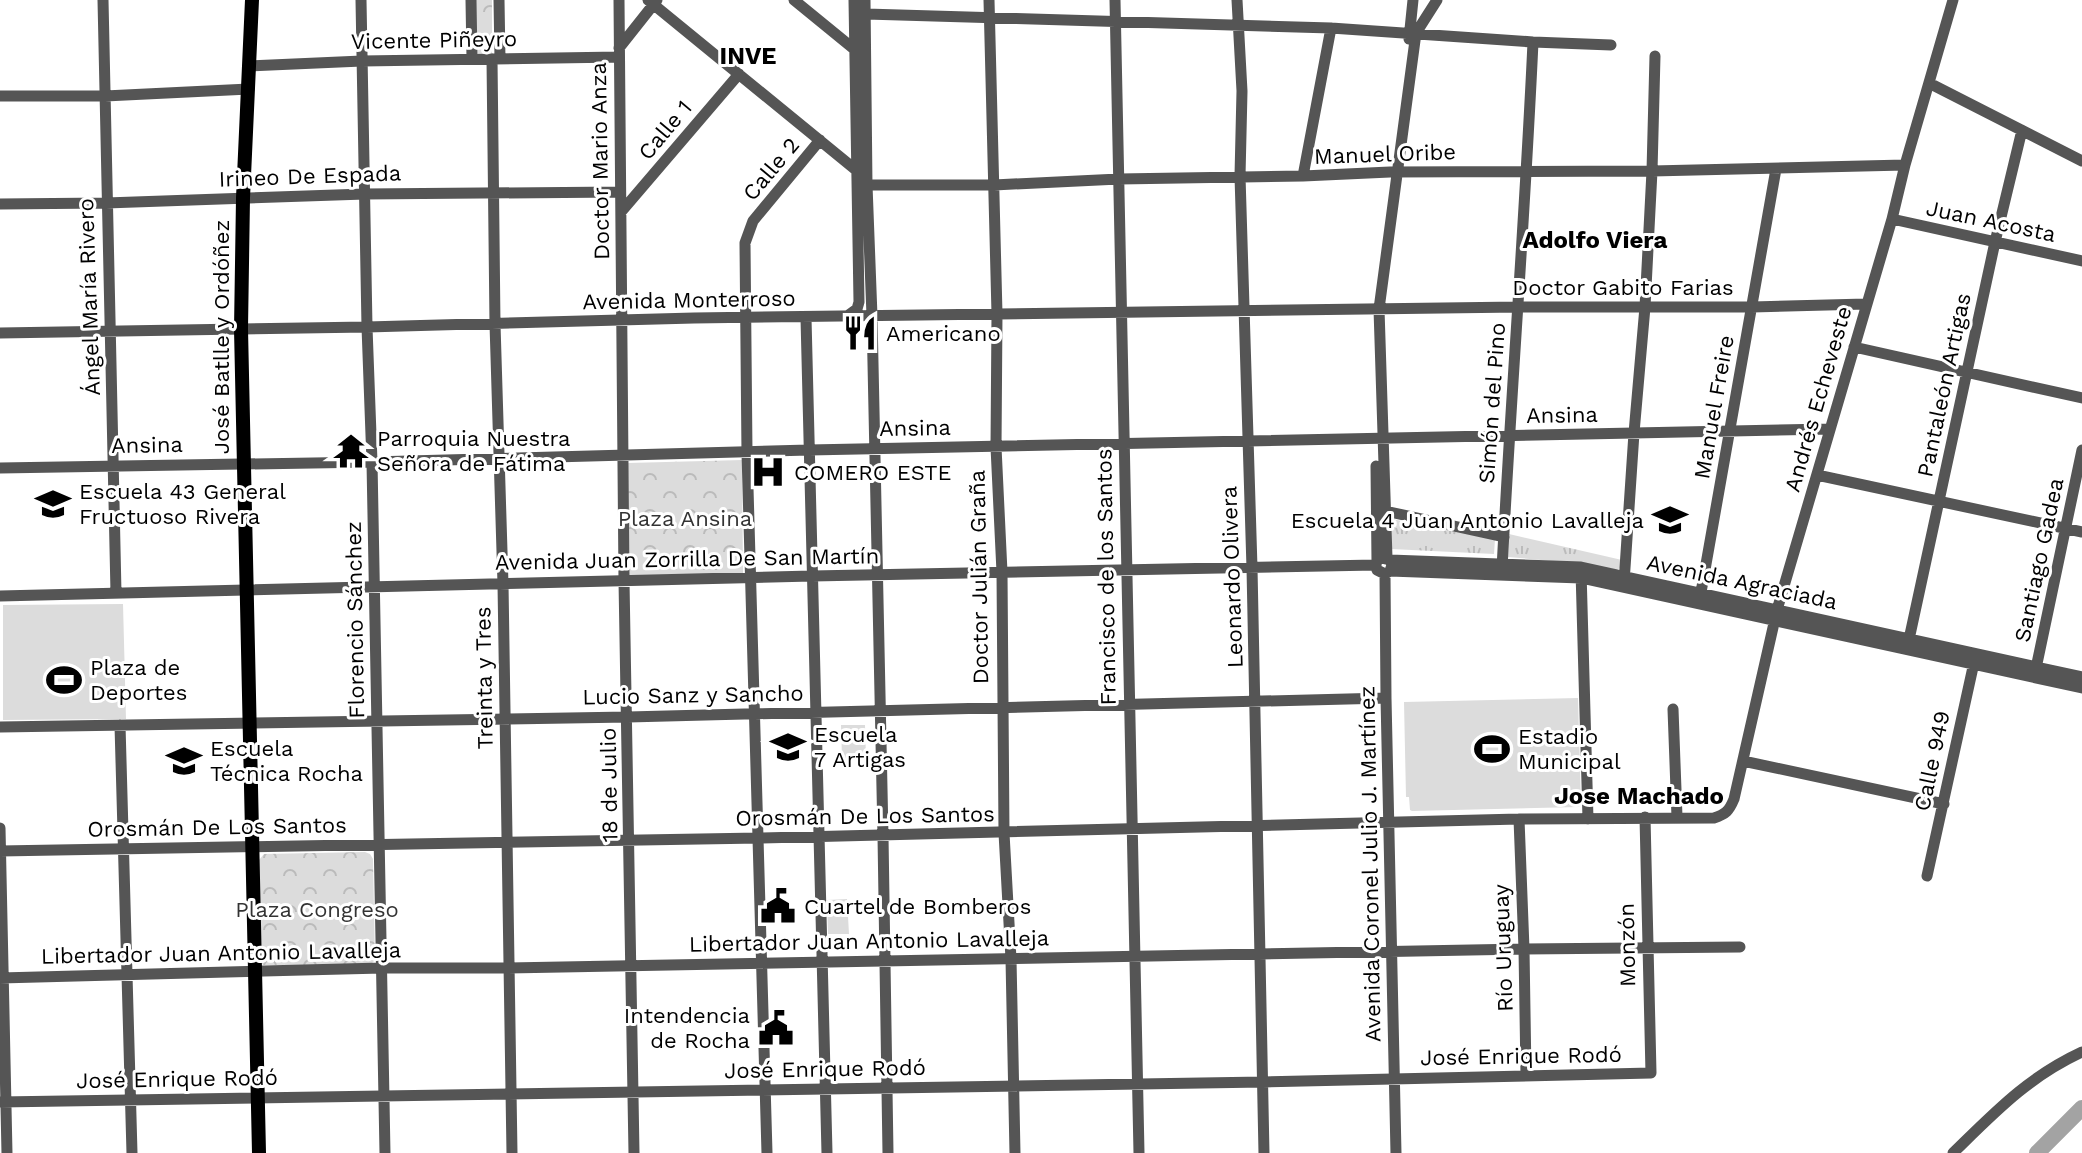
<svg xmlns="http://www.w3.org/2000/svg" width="2082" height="1153" viewBox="0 0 2082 1153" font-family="'Work Sans',sans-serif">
<defs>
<pattern id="grass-tufts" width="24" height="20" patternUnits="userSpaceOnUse" patternTransform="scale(2)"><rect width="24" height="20" fill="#dcdcdc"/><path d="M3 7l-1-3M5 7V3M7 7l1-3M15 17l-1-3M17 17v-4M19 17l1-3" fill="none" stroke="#bbb"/></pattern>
<pattern id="forest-crowns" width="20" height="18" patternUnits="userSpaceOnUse" patternTransform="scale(2)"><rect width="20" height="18" fill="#dcdcdc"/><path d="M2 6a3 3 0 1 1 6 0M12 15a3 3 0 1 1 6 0" fill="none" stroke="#bbb"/></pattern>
</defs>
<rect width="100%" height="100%" fill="#fff"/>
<path fill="url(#grass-tufts)" d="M1392,519L1495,539L1494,554L1391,549Z
M1509,534L1622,560L1620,568L1617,570L1586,564L1508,557Z"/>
<path fill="url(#forest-crowns)" d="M476,0H492V53H477Z
M742,460L743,573L629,577L628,463Z
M365,852L370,854L373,859L375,960L370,965H263L261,962L259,860L264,854Z"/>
<path fill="#dcdcdc" d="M123,604L126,719L3,720V605Z
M1578,698L1581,804L1579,807L1412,811L1410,810L1409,797H1406L1404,702Z
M841,725H865L866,758H842Z
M847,899L849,934H828L827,900Z"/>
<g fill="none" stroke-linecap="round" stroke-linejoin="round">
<path stroke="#a3a3a3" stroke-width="16" d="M2037,1153L2082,1108"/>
<path stroke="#555" stroke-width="11" d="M103,0L116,593
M361,0L367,327L372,462L385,1153
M471,0L472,59
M499,0L500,59
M619,0L624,581L634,1153
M648,0L856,170L867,185H994L1119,179L1303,176L1390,172L1652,171L1905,165
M794,0L854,49
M865,0L867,185L872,316L883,836L888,1153
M989,0L997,314L996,447L1002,572L1004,833L1011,959L1015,1153
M1115,0L1139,1153
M1237,0L1242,91L1240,176L1252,568L1264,1153
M866,14L1331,28L1533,42L1611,45
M1409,39L1413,0
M619,48L657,0
M492,59L495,324L503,584L512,1153
M250,66L362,61L619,57
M1929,83L2082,161
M0,96H105L249,89
M1303,176L1331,28
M0,204L106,203L365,194L620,192
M621,212L739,74
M1892,219L2082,261
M846,317L857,309L859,302L854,0
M806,318L827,1153
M0,333L367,327L694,318L1519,307H1752L1866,304
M1854,347L2082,398
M1376,466L1377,561
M0,468L372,462L809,450L1830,429
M1817,475L2082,532
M1385,511L1504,537
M1387,558L1379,309L1416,33L1437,0
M1390,560L1581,567L2082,677
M1502,569C1511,393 1525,218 1533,42
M1390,571L1392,565L1390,560L1381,558C1376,561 1375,564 1377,570L1385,574L1390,571L1581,578L2082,688
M1581,571L1588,819
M1385,574L1386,698L1396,1153
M1624,583L1634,433L1645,307L1652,171L1655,56
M0,596L812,576L1376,565
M1700,598L1776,169
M1908,644L1995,242L2022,130
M2035,673L2082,450
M1673,709L1677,817
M120,725L132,1153
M0,727L628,717L1386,698
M1743,761L1944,804
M1519,819L1524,949L1526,1075
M0,828L7,1153
M0,851L759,838L1519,819L1714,818C1726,814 1729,811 1734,799L1777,610L1892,219L1905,165L1953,0
M1927,876L1975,658
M0,978L382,968H508L1524,949L1740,947
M0,1102L1263,1082L1651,1073L1645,817
M767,1153L747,453L745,243L753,221L820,140
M1953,1153C1995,1112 2028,1077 2082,1052"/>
<path stroke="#000" stroke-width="14" d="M252,0L243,198L241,329L259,1153"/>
</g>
<defs>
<g id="restaurant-bare" transform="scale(2.76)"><path d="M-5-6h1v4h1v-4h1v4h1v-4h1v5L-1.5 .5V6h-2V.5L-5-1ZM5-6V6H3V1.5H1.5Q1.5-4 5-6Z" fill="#000" stroke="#fff" stroke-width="2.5" paint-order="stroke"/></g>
<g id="temple-bare" transform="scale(2.76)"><path d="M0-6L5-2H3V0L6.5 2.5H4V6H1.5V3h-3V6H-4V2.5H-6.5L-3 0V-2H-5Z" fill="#000" stroke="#fff" stroke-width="2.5" paint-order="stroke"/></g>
<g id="hospital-bare" transform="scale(2.76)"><path d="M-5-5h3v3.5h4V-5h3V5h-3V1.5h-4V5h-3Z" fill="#000" stroke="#fff" stroke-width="2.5" paint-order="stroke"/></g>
<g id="school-bare" transform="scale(2.76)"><path d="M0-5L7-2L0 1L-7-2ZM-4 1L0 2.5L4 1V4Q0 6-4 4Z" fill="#000" stroke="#fff" stroke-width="2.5" paint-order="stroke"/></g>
<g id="stadium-bare" transform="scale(2.76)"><path d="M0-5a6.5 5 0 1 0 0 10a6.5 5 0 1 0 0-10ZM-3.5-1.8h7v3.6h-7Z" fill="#000" stroke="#fff" stroke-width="2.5" paint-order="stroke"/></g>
<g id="civic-bare" transform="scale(2.76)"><path d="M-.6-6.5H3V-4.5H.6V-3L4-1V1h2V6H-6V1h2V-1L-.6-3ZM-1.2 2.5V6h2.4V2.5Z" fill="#000" stroke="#fff" stroke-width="2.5" paint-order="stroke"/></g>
</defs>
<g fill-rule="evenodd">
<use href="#restaurant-bare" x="860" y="333"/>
<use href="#temple-bare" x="351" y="451"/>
<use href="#hospital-bare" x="768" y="472"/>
<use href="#school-bare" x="53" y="504"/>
<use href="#school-bare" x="1670" y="520"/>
<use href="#stadium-bare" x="64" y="680"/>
<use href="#school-bare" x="788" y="747"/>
<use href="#stadium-bare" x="1492" y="749"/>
<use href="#school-bare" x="184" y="761"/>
<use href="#civic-bare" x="778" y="906"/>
<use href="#civic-bare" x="776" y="1028"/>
</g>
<g text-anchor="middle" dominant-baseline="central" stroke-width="6" stroke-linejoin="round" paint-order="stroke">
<g font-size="22" fill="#000" stroke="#fff">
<text transform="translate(434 40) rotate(-1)">Vicente Piñeyro</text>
<text transform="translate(665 130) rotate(-50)">Calle 1</text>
<text transform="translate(1385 154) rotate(-2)">Manuel Oribe</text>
<text transform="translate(600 161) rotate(-91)">Doctor Mario Anza</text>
<text transform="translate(771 169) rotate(-50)">Calle 2</text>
<text transform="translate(310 176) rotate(-2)">Irineo De Espada</text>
<text transform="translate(1991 221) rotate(12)">Juan Acosta</text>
<text x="1623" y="287">Doctor Gabito Farias</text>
<text transform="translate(89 297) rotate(-92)">Ángel María Rivero</text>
<text transform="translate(689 300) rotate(-1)">Avenida Monterroso</text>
<text transform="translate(221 337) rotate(-90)">José Batlle y Ordóñez</text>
<text transform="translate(1944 385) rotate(-78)">Pantaleón Artigas</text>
<text transform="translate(1818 399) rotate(-74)">Andrés Echeveste</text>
<text transform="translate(1492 403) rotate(-86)">Simón del Pino</text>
<text transform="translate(1714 407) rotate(-80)">Manuel Freire</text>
<text transform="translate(1562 415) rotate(-1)">Ansina</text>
<text transform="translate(915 428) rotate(-1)">Ansina</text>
<text transform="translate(147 445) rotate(-1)">Ansina</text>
<text transform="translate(687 559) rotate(-1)">Avenida Juan Zorrilla De San Martín</text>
<text transform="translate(2039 560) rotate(-78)">Santiago Gadea</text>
<text transform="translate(979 577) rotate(-91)">Doctor Julián Graña</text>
<text transform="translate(1106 577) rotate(-91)">Francisco de los Santos</text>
<text transform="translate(1232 577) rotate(-92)">Leonardo Olivera</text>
<text transform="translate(1742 582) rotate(12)">Avenida Agraciada</text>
<text transform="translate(355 620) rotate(-91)">Florencio Sánchez</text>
<text transform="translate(484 678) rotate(-91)">Treinta y Tres</text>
<text transform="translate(693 695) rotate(-1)">Lucio Sanz y Sancho</text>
<text transform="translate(1932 761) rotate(-78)">Calle 949</text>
<text transform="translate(609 785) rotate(-91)">18 de Julio</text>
<text transform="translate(865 816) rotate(-1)">Orosmán De Los Santos</text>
<text transform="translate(217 827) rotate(-1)">Orosmán De Los Santos</text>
<text transform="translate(1370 864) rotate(-91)">Avenida Coronel Julio J. Martínez</text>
<text transform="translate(869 941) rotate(-1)">Libertador Juan Antonio Lavalleja</text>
<text transform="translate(1627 945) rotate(-91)">Monzón</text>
<text transform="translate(1503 948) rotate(-92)">Río Uruguay</text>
<text transform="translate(221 953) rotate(-1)">Libertador Juan Antonio Lavalleja</text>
<text transform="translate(1521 1056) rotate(-1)">José Enrique Rodó</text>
<text transform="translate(825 1069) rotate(-1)">José Enrique Rodó</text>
<text transform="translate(177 1079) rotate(-1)">José Enrique Rodó</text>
</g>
<g font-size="22" fill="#000" stroke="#fff" text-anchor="start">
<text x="886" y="333">Americano</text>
<text x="377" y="438">Parroquia Nuestra<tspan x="377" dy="25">Señora de Fátima</tspan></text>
<text x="794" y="472">COMERO ESTE</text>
<text x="79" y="491">Escuela 43 General<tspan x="79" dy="25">Fructuoso Rivera</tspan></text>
<text x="1644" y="520" text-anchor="end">Escuela 4 Juan Antonio Lavalleja</text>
<text x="90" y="667">Plaza de<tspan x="90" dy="25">Deportes</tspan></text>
<text x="814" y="734">Escuela<tspan x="814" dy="25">7 Artigas</tspan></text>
<text x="1518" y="736">Estadio<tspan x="1518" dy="25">Municipal</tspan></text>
<text x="210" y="748">Escuela<tspan x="210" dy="25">Técnica Rocha</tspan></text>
<text x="804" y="906">Cuartel de Bomberos</text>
<text x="750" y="1015" text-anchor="end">Intendencia<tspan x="750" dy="25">de Rocha</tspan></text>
</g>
<g font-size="22" fill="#333" stroke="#fff">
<text x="685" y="518">Plaza Ansina</text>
<text x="317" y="909">Plaza Congreso</text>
</g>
<g font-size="24" font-weight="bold" fill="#000" stroke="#fff">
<text x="748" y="56">INVE</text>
<text x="1595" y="240">Adolfo Viera</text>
<text x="1639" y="796">Jose Machado</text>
</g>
</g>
</svg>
